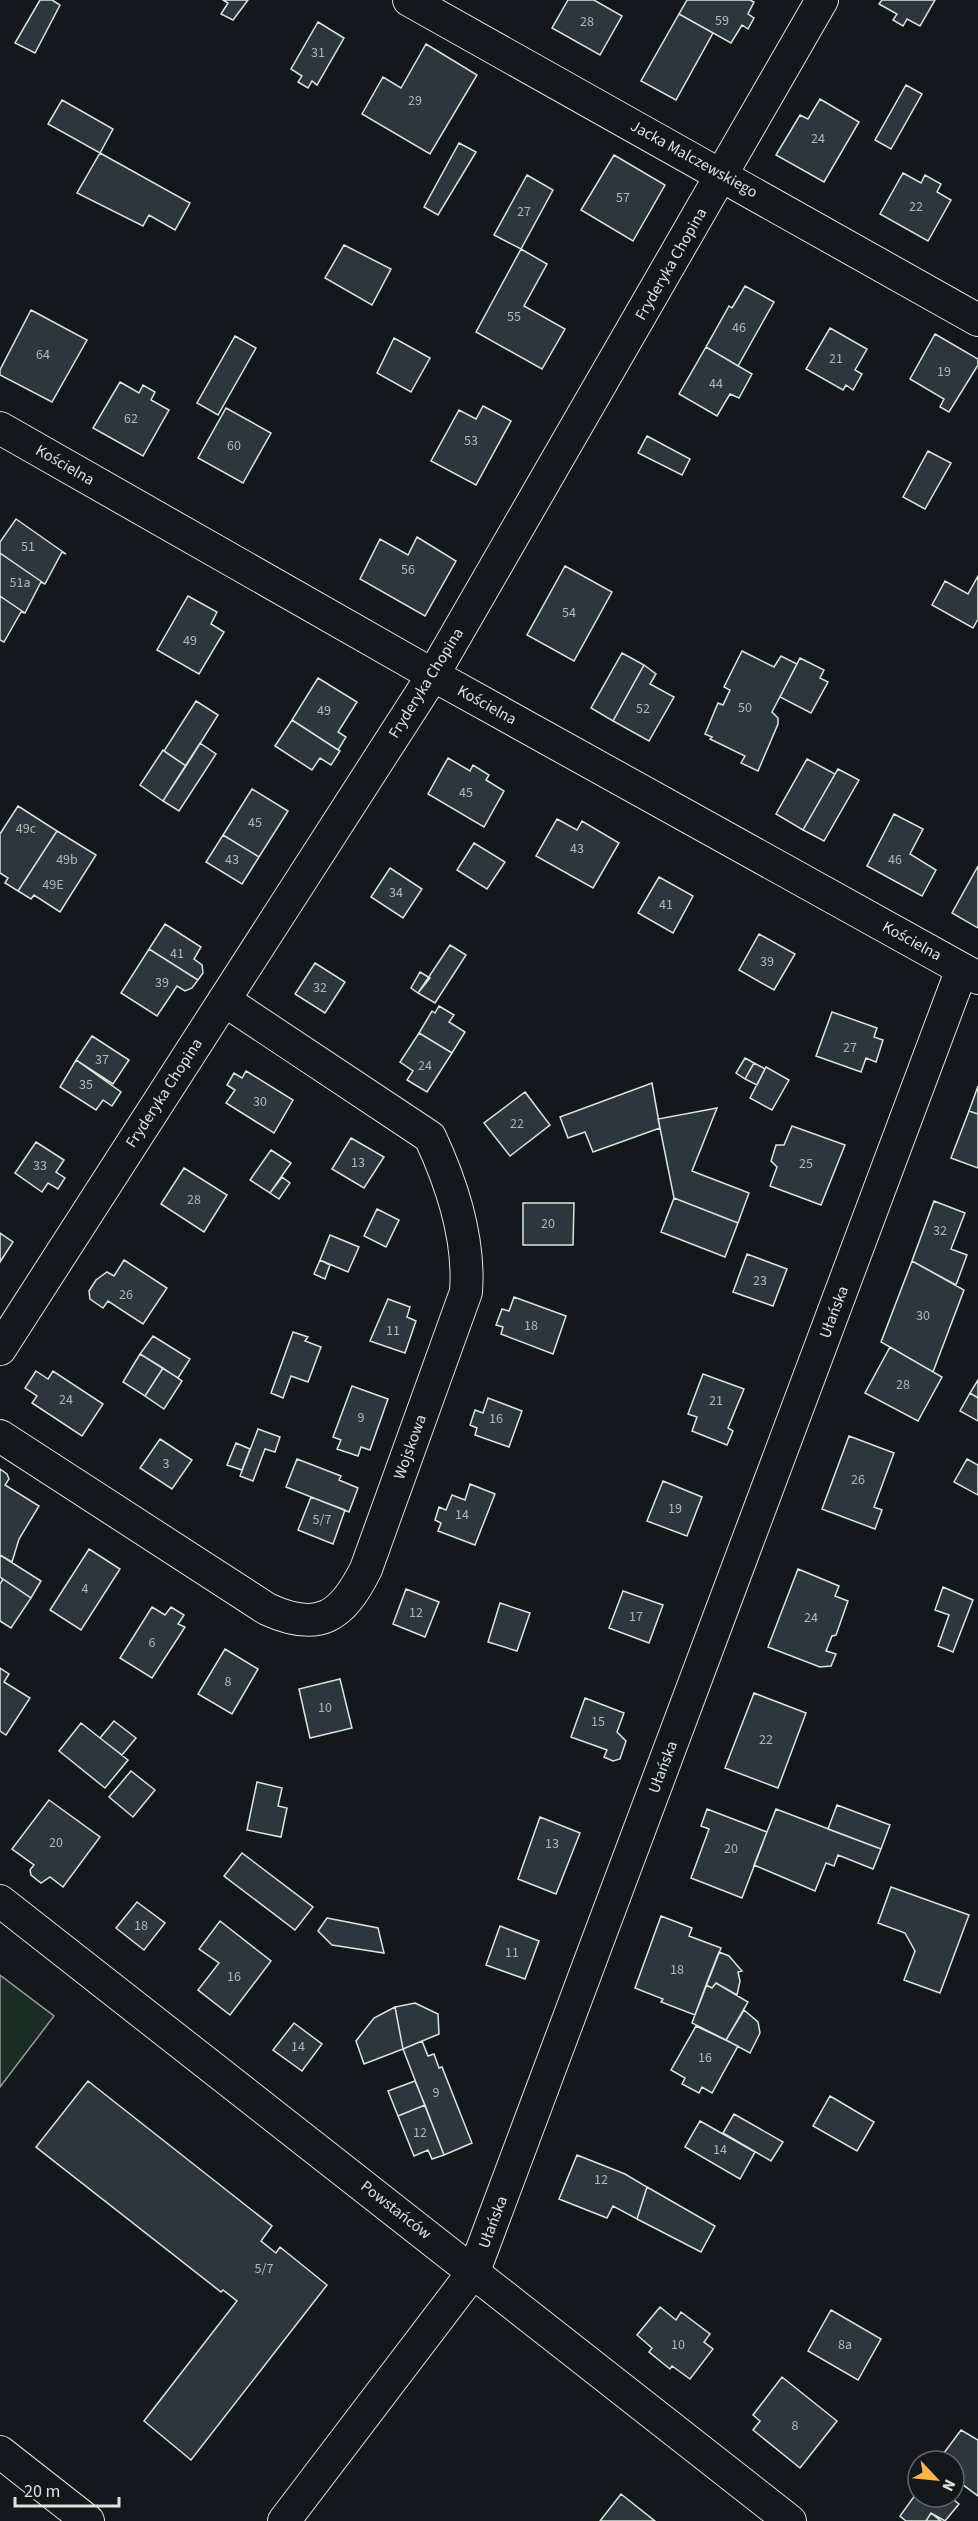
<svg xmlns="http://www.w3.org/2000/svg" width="978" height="2521" viewBox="0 0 978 2521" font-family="'Source Sans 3',sans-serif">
<rect width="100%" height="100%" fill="#14181c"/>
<path fill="#1a2d24" stroke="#939e99" stroke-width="1.5" d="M0,1975L54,2016L0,2087Z"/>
<path fill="#2c363c" stroke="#d8e6dc" stroke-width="1.5" d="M40,0H52L60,5L35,53L15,43Z
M223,0H248L233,20L221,14L228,3Z
M568,0H594L622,16L600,55L552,28Z
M687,0H750L754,2L748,14L754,18L748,29L742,25L731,43L679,14Z
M882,0H935L920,26L907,19L903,26L893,20L897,14L879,4Z
M679,14L713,33L676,100L641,81Z
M318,22L344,38L317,85L312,81L308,88L298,82L302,76L291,69Z
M426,44L477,75L430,154L362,114L383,77L401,88Z
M906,85L922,94L891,149L875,140Z
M820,99L859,122L824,182L776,155L800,115L808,119Z
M62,100L113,129L100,153L48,124Z
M459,143L476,152L438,215L424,207Z
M100,153L190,203L175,230L149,215L143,226L77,193Z
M614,155L665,185L633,241L581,210Z
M903,173L921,183L925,175L941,184L937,192L951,200L928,241L880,214Z
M527,175L553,190L521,249L494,235Z
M344,245L391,269L372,305L325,278Z
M521,249L547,264L524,306L565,329L542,369L476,332Z
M745,286L774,302L738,366L706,347L729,306L732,308Z
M31,310L87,340L52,402L0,375V370Z
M830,328L867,349L855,370L862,374L853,390L846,385L843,390L806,369Z
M935,334L978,359V365L949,412L940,407L944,399L910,379Z
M235,336L256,348L218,415L197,403Z
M394,338L430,358L411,392L377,373Z
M706,347L752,374L739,398L730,394L717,416L679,394Z
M120,382L139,393L143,385L155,392L151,400L169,410L143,456L93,428Z
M483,406L511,421L476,485L431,461L459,410L476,419Z
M226,408L271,433L243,483L198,458Z
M647,436L690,459L682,475L638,453Z
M928,451L951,463L925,509L903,497Z
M16,519L66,554L62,552L45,584L0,553V542Z
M417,537L456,561L425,616L360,579L380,539L408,555Z
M0,553L45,584L41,582L25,613L0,596Z
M565,566L612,592L574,661L527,635Z
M978,576V619L973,628L932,605L945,581L968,594Z
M0,596L25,613L21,612L4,642L0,640Z
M188,596L217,612L211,624L224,632L199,674L157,650Z
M742,651L774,667L781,656L797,664L772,712L778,718V724L758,771L741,763L745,756L710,739L712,737L705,734L718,703L723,705L730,690L724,687Z
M622,653L644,665L613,721L591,708Z
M800,658L824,670L820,678L828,682L811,713L780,697Z
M644,665L656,674L650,684L674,697L649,741L613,721Z
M318,678L357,702L338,732L346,737L338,750L292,720Z
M196,701L218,715L186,766L164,751Z
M292,720L340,751L331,765L320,758L312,770L275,746Z
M200,743L216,754L179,811L163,801Z
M163,750L186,766L163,801L140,785Z
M448,758L470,771L473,765L489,775L486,780L504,791L484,827L428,794Z
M807,759L835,774L803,830L776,814Z
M838,769L859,780L824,841L803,830Z
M252,789L288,811L259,857L223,835Z
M18,806L57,831L18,891L5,883L8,878L0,873V834Z
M894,814L923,829L910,854L936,870L922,896L867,866Z
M557,819L577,830L582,821L619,843L593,888L536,856Z
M57,831L96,855L60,912L34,895L31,899L18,891Z
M223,835L259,857L242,884L206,862Z
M474,843L505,862L487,889L457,870Z
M978,866V928L952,913Z
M390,868L422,889L403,918L371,897Z
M659,877L693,896L673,933L638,913Z
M165,924L201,947L194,959L202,965L203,973L198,980L149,949Z
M759,934L795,954L774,990L739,970Z
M450,945L466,955L435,1003L418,993Z
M149,949L198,980L192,988L185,991L177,986L157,1016L121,993Z
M315,963L345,982L325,1013L295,994Z
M420,972L430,978L418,993L411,988Z
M439,1006L454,1015L449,1022L465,1032L452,1053L419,1033L432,1011L435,1013Z
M832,1012L877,1028L874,1037L883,1040L876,1062L866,1058L861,1072L816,1056Z
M419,1033L452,1053L427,1092L407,1080L413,1071L400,1062Z
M92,1036L129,1060L113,1084L76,1060Z
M745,1058L754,1063L745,1079L736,1073Z
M76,1060L121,1092L112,1106L103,1100L96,1110L60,1087Z
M754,1063L765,1069L757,1085L745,1079Z
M766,1067L789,1080L772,1110L750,1098Z
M246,1071L293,1100L274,1133L226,1103L235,1090L227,1085L234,1073L242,1078Z
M652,1083L660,1128L593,1152L585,1132L568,1138L560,1117Z
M978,1086V1114L969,1111Z
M525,1092L550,1125L510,1156L484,1123Z
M717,1108L692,1171L749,1193L738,1223L674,1198L660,1128L658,1119Z
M969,1111L978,1114V1168L951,1158Z
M792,1126L845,1145L821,1205L770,1186L777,1167L771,1161L776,1145H784Z
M351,1138L384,1157L364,1188L332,1169Z
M36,1142L64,1160L56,1172L65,1178L58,1189L48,1183L42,1192L15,1173Z
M271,1150L291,1163L270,1193L250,1180Z
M184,1168L227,1195L204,1232L161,1204Z
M282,1177L290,1183L279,1199L270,1193Z
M674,1198L738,1223L725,1257L661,1232Z
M934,1201L965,1213L951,1249L967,1255L956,1285L912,1261Z
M523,1203H574L573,1245H523Z
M377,1209L399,1220L386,1247L364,1236Z
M0,1233L13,1242L0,1262Z
M330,1235L359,1247L348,1272L320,1260Z
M747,1254L787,1269L773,1306L733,1292Z
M124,1260L167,1288L143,1324L108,1301L103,1308L90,1299L89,1291L96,1280L107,1272L114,1276Z
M320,1260L330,1265L325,1279L314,1274Z
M912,1261L964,1290L933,1372L881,1342Z
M514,1297L566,1316L553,1354L501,1334L503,1327L496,1325L502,1309L509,1311Z
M388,1299L410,1307L407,1317L416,1321L405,1353L370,1341Z
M293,1332L308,1337L305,1341L321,1347L308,1382L291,1376L283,1398L271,1393Z
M153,1336L190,1359L178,1378L140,1354Z
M890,1347L942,1377L918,1421L865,1393Z
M140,1354L163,1368L145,1396L123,1382Z
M163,1368L182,1381L164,1409L145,1396Z
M36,1371L48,1379L53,1371L103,1404L82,1436L32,1403L37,1396L25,1388Z
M703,1374L744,1389L728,1428L733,1431L727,1445L692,1431L697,1417L688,1414Z
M978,1380V1398L970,1393Z
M352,1386L388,1399L370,1450L361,1447L358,1456L337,1449L341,1440L333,1437Z
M970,1393L978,1398V1421L960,1411Z
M488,1398L522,1411L509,1447L475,1435L477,1428L470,1425L475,1410L483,1413Z
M258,1429L280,1437L275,1452L265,1449L253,1481L240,1476Z
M849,1436L894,1453L874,1507L882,1510L875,1529L822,1509Z
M160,1439L192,1460L172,1489L140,1468Z
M236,1443L250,1449L242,1470L227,1465Z
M297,1459L341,1476L339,1480L358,1488L349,1512L286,1487Z
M967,1459L978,1465V1495L954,1482Z
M0,1469L7,1474L9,1479L5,1485L39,1506L19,1539L12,1562L0,1555Z
M663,1481L702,1497L687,1536L647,1521Z
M470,1484L495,1494L475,1545L438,1531L441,1523L435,1520L439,1507L446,1510L452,1495L465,1500Z
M311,1497L345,1510L333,1544L298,1530Z
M89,1549L120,1569L81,1630L50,1610Z
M0,1555L41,1581L31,1598L0,1577Z
M798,1569L839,1586L835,1596L848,1601L836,1635L832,1636L826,1651L836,1654L831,1666L820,1667L768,1647Z
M3,1579L31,1598L11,1628L0,1621V1584Z
M943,1587L973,1600L953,1652L938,1646L949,1615L935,1610Z
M406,1589L439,1602L425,1637L393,1624Z
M623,1591L663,1605L649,1643L609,1628Z
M500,1603L530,1613L517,1651L488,1642Z
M152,1607L165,1615L171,1607L184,1615L178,1624L185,1627L152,1678L120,1658Z
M225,1649L258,1669L232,1714L198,1694Z
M0,1668L9,1674L4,1682L30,1698L6,1735L0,1731Z
M340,1679L352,1728L310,1738L299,1689Z
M754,1693L806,1713L778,1788L725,1768Z
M585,1698L624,1713L617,1732L626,1741L620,1759L613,1761L604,1757L607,1750L571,1737Z
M114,1721L136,1738L122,1755L100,1738Z
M81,1723L128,1760L105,1788L59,1751Z
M131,1771L155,1790L133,1817L109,1797Z
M257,1782L282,1788L278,1806L287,1808L281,1837L247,1830Z
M49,1800L100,1837L63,1887L50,1877L41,1883L31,1875L30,1870L34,1865L12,1849Z
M837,1805L890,1825L881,1849L828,1829Z
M707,1809L767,1832L742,1898L691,1878L709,1829L701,1826Z
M776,1809L881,1849L873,1869L838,1855L834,1866L826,1863L815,1891L754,1865Z
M540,1817L580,1833L556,1894L518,1879Z
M242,1853L313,1907L295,1930L224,1876Z
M891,1887L969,1915L940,1993L904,1980L915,1951L905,1933L878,1923Z
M137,1902L165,1923L144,1950L116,1928Z
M661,1916L692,1928L689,1936L721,1948L695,2015L661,2002L663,1999L635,1988Z
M327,1918L378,1928L384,1953L332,1945L318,1931Z
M220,1921L271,1961L230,2015L198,1990L219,1963L199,1949Z
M500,1926L539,1941L525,1979L486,1965Z
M719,1952L729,1956L742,1971L738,1972L740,1981L737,1995L716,1983L712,1988L706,1985Z
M716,1983L748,2002L726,2040L692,2023L706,1985L712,1988Z
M415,2003L438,2014L439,2034L403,2049L395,2007Z
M395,2007L403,2049L364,2064L356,2041L374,2018Z
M744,2010L758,2022L760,2033L750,2053L726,2040Z
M294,2023L322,2044L302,2071L273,2050Z
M696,2026L738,2046L712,2093L702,2087L699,2093L682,2084L685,2078L671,2070Z
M422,2041L428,2056L434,2054L439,2068L442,2067L472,2143L444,2155L403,2049Z
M88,2081L272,2226L261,2241L276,2253L280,2247L327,2285L191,2460L144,2421L237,2301L223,2290L221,2292L36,2147Z
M415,2081L425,2105L398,2116L388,2091Z
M830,2096L874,2122L857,2151L813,2126Z
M425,2105L444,2155L432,2159L428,2150L414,2156L398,2116Z
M734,2114L783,2142L771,2161L723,2133Z
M700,2121L755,2152L740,2179L685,2147Z
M577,2155L625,2174L647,2187L637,2219L613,2206L607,2218L559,2199Z
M647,2187L715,2226L701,2252L637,2219Z
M660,2307L676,2320L681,2312L710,2334L704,2342L713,2349L690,2379L672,2366L670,2369L649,2352L652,2348L637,2335Z
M831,2310L881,2339L858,2380L808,2351Z
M782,2377L837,2421L800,2468L753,2430L760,2421L753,2415Z
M961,2430L978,2440V2496L954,2478V2461H938Z
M918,2491V2497H950L959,2504L945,2521L931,2513L926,2521H906L900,2516Z
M621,2494L655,2521H600Z
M931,2513L941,2521H926Z"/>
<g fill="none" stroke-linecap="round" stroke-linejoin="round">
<g stroke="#d8e6dc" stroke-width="34">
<path id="minor" d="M409,0L978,320
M0,428L433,675L978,978
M0,1349L433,675L822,0
M0,1436L267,1609C319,1633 342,1617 366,1569L466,1292C470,1239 452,1184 430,1137L224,1000
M0,1901L790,2521
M0,2452L88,2521
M284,2521L474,2271L962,969"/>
</g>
<use href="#minor" stroke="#14181c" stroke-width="32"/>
</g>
<g text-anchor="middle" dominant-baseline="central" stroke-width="4.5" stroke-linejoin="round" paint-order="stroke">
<g font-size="14" fill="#adbab4">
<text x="722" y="21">59</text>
<text x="587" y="22">28</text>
<text x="318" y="53">31</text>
<text x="415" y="101">29</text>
<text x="818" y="139">24</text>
<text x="623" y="198">57</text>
<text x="916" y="207">22</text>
<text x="524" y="212">27</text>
<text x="514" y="317">55</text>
<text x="739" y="328">46</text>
<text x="43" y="355">64</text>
<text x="836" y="359">21</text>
<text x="944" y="372">19</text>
<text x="716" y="384">44</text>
<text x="131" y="419">62</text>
<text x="471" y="441">53</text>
<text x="234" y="446">60</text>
<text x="28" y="547">51</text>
<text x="408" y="570">56</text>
<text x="20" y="583">51a</text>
<text x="569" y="613">54</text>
<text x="190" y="641">49</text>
<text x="745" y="708">50</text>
<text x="643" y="709">52</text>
<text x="324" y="711">49</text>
<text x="466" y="793">45</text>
<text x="255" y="823">45</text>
<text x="26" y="829">49c</text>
<text x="577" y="849">43</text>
<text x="67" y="860">49b</text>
<text x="232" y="860">43</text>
<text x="895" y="860">46</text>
<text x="53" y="885">49E</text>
<text x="396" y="893">34</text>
<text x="666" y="905">41</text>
<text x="177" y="954">41</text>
<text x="767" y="962">39</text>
<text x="162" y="983">39</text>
<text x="320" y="988">32</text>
<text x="850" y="1048">27</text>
<text x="102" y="1060">37</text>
<text x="425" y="1066">24</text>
<text x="86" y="1085">35</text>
<text x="260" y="1102">30</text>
<text x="517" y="1124">22</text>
<text x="358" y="1163">13</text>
<text x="806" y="1164">25</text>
<text x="40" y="1166">33</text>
<text x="194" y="1200">28</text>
<text x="548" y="1224">20</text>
<text x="940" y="1231">32</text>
<text x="760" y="1281">23</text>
<text x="126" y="1295">26</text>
<text x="923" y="1316">30</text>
<text x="531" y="1326">18</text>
<text x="393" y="1331">11</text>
<text x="903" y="1385">28</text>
<text x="66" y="1400">24</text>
<text x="716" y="1401">21</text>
<text x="361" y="1418">9</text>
<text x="496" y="1419">16</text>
<text x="166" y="1464">3</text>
<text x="858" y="1480">26</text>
<text x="675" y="1509">19</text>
<text x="462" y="1515">14</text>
<text x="322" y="1520">5/7</text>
<text x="85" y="1589">4</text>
<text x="416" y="1613">12</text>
<text x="636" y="1617">17</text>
<text x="811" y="1618">24</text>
<text x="152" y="1643">6</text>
<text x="228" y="1682">8</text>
<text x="325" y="1708">10</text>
<text x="598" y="1722">15</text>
<text x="766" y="1740">22</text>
<text x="56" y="1843">20</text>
<text x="552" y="1844">13</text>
<text x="731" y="1849">20</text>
<text x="141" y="1926">18</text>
<text x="512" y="1953">11</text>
<text x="677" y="1970">18</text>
<text x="234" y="1977">16</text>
<text x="298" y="2047">14</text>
<text x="705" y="2058">16</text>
<text x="436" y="2093">9</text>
<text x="420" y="2133">12</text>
<text x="720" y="2150">14</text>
<text x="601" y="2180">12</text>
<text x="264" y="2269">5/7</text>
<text x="678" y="2345">10</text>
<text x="845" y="2345">8a</text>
<text x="795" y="2426">8</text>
</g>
<g font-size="16" fill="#d8e6dc" stroke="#14181c">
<text transform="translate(694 159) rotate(29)">Jacka Malczewskiego</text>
<text transform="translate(671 264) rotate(-60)">Fryderyka Chopina</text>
<text transform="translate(65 465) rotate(30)">Kościelna</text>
<text transform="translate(426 683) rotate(-58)">Fryderyka Chopina</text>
<text transform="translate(487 705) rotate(29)">Kościelna</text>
<text transform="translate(912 941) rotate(29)">Kościelna</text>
<text transform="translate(164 1093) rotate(-57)">Fryderyka Chopina</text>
<text transform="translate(834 1312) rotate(-69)">Ułańska</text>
<text transform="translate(410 1447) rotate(-70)">Wojskowa</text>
<text transform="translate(663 1767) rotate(-69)">Ułańska</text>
<text transform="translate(396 2210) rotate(38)">Powstańców</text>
<text transform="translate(493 2222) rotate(-69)">Ułańska</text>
</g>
</g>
<g transform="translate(936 2479) rotate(116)"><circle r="28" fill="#14181c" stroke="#626a69" stroke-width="1.5"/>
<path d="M0-4.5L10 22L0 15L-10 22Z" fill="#ffb74d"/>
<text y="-9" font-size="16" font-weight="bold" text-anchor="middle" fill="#d8e6dc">N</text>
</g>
<path d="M15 2497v9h104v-9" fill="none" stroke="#d8e6dc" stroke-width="3"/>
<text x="24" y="2497" font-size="18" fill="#d8e6dc" stroke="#14181c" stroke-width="4.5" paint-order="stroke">20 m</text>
</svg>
